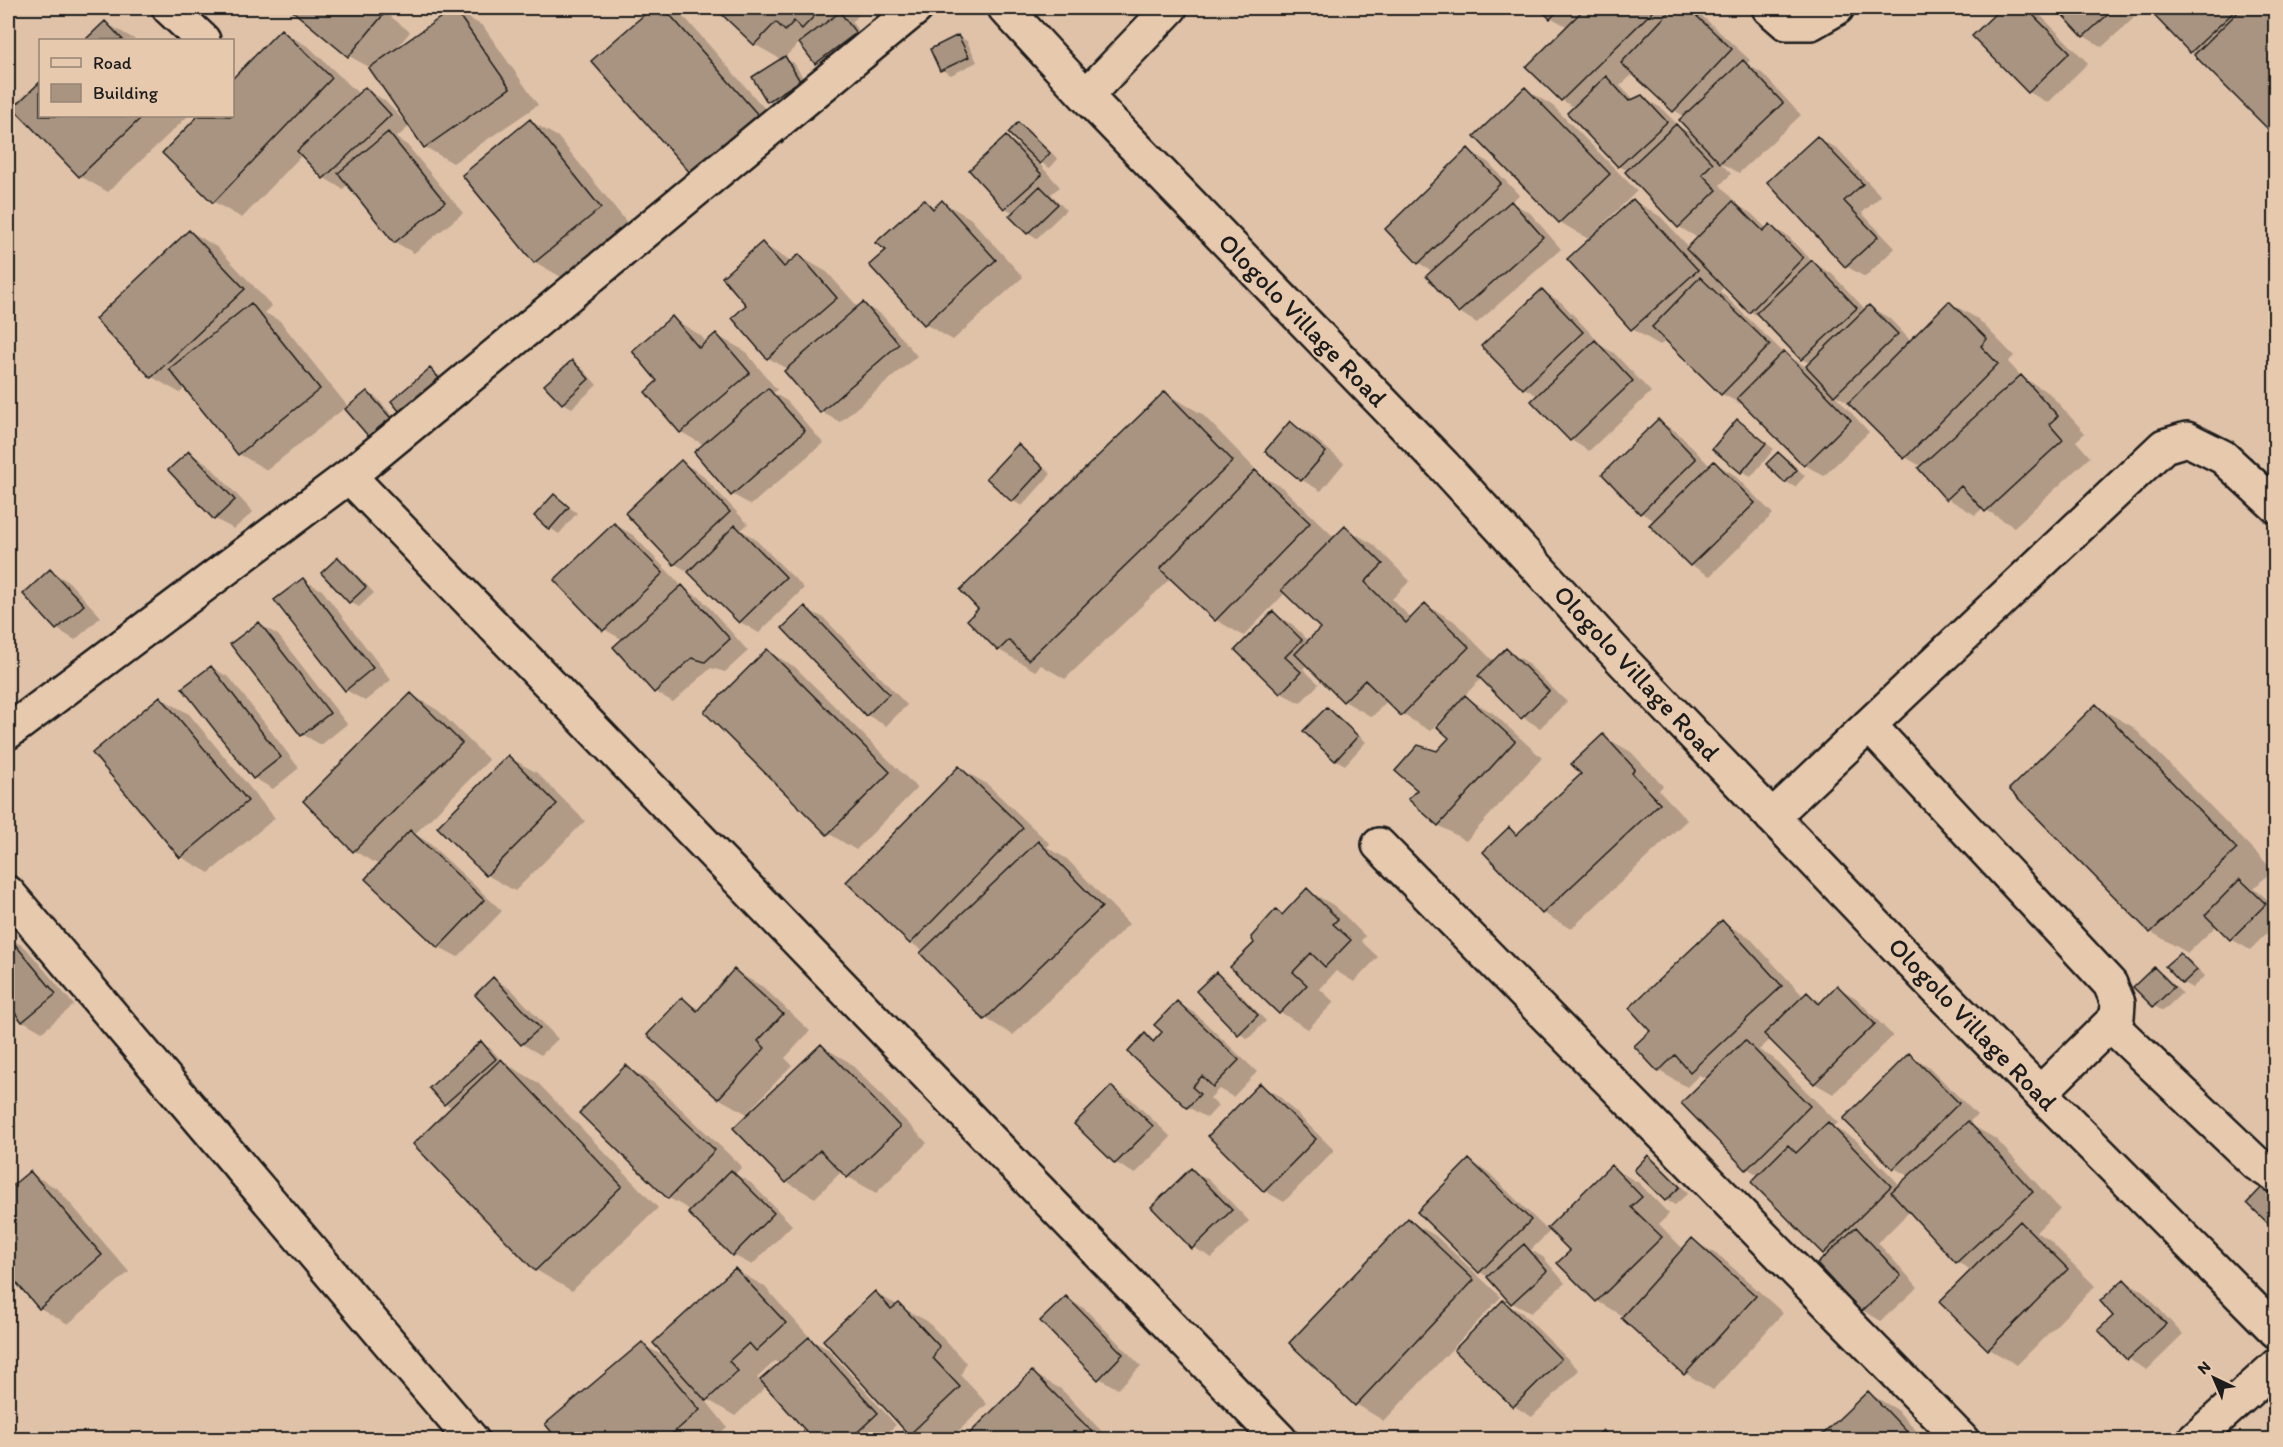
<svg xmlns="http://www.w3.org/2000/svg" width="2283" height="1447" viewBox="0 0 2283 1447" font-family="Itim,sans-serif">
<rect width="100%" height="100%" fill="#dfc2a8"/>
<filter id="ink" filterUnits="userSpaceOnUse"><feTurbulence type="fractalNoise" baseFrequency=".0167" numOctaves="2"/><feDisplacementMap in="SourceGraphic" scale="12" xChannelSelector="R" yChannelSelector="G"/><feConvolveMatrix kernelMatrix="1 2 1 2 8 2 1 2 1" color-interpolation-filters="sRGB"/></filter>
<g filter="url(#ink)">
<path fill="#0003" fill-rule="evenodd" d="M291,8H380L410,32L396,49L454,10L483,26L538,105L453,163L425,147L410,126L396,138L407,145L463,213L414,253L395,242L348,184L343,189L324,178L302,155L242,218L214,202L164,153L200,116H232L281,31L309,47L359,94L365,89L384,100L406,123L408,122L371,68L349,56Z
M655,8H666L687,20L786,133L593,61Z
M717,8H866L852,22L864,38L825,68L816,63L800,42L784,58L794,63L808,86L777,106L768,101L782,60L754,44Z
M1541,8H1691L1699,13L1750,60L1747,64L1762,73L1801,115L1739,173L1720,162L1731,174L1720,185L1735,202L1734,203L1752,214L1767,229L1770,226L1789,237L1816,265L1831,273L1866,310L1870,307L1889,318L1911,341L1950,303L1978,319L2014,356L2008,362L2022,377L2049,393L2085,433L2076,441L2090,457L2014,527L1983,508L1975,515L1947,498L1922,467L1905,457L1849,403L1834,394L1869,432L1824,476L1805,465L1743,403L1741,404L1722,394L1667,340L1660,345L1632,329L1569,259L1590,240L1560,222L1525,89L1553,106L1637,191L1594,233L1596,235L1633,200L1661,217L1689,247L1698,238L1679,227L1628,171L1619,166L1575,108L1562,100L1528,67L1568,27L1550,17ZM1634,73L1674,110L1685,117L1697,137L1680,127L1661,108L1642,97L1635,100L1620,86ZM1725,286L1750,311L1765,321L1802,359L1810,364L1806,367L1784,353L1720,291Z
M2003,8H2033L2088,63L2048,103L2029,92L1974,36Z
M2058,8H2125L2134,18L2102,47L2084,36Z
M2149,8H2276V131L2269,128L2191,52Z
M106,23L134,39L135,40H87Z
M958,36L967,41L977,62L951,75L942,70Z
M40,85V116H188L108,192L80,176L15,108Z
M530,121L558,137L629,225L563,278L535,262Z
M1018,124L1027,129L1058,159L1050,168L1036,160L1060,187L1051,194L1066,210L1037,238L1027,233L1014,213L1005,208L971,170L1006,138L1025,149Z
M1817,138L1836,148L1881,196L1862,213L1895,248L1865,277L1846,266L1769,182Z
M1469,150L1487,161L1519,195L1511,202L1530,213L1561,249L1477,323L1459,312L1433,272L1419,263Z
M924,201L936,208L942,202L970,218L1023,277L953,340L925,324L872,265L888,250Z
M190,231L218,248L272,306L265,313L280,321L349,408L368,392L377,398L405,430L376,442L346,407L267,470L239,454L186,387L180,393L152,377Z
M762,244L792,262L799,256L827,272L859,308L863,304L882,315L917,356L840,422L821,412L788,369L768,358L748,305Z
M1542,291L1561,302L1601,344L1600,345L1614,353L1651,392L1589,451L1571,440L1538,396L1524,388L1483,346Z
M672,318L700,335L707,343L716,335L745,351L777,390L773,393L787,401L823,443L751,505L732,494L704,445L681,432L659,382Z
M572,362L581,367L597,385L572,408L563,403Z
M430,370L439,375L452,389L414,421Z
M1165,393L1202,414L1261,475L1283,488L1335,538L1345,528L1373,544L1410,581L1392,599L1412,619L1426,605L1454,621L1494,662L1506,650L1525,661L1567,702L1540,728L1522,717L1482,678L1464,696L1493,713L1542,758L1466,841L1438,825L1419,790L1438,752L1451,737L1444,717L1430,731L1402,714L1388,700L1372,717L1344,701L1308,664L1303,669L1319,684L1300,703L1281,693L1273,613L1292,624L1309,641L1322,628L1286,592L1244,636L1216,620L1171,578L1065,679L1041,665L1035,671L999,650Z
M1658,421L1677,432L1711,467L1715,463L1733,474L1773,514L1710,576L1691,565L1652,525L1655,521L1641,513Z
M1737,421L1774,449L1751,477L1714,449Z
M1291,423L1310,434L1344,463L1321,491L1302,480L1267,451Z
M1018,446L1027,451L1051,474L1022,506L1013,501Z
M189,453L208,464L253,512L234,529L215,519Z
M1779,454L1788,459L1805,476L1795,487L1786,482Z
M681,462L700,473L748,524L741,530L754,538L804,588L759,633L740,622L691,573L675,564Z
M554,496L577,513L559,534L550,528Z
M614,524L633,535L680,584L679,586L701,598L748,651L725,672L711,668L673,702L654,691L623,640L604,629Z
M338,559L347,564L374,593L359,607L350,602Z
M50,571L69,582L101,617L75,640L57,629Z
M303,580L322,590L391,680L365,701L346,690Z
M805,608L824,618L907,705L886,726L867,715L784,628Z
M259,624L278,635L347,724L321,745L302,734Z
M767,651L795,667L917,788L856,850L828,833Z
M211,667L230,678L299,768L273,789L254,778Z
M411,694L439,711L489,760L415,834L429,843L502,911L458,957L439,947L379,865L354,851Z
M161,698L189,714L275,818L209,873L181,857L94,753Z
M2096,706L2133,727L2273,870L2254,888L2276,907V924L2250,950L2231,939L2217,925L2188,953L2151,932L2011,789Z
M1327,708L1336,714L1366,742L1345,765L1336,760Z
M1603,736L1631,752L1663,786L1659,790L1687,820L1571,929L1543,913L1509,829L1519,834L1583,774Z
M509,757L537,773L585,821L515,891L487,875Z
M959,768L987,784L1050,844L1047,847L1067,859L1129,924L1013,1035L985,1018L924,951L911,943L848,882Z
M1307,890L1335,906L1365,936L1361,941L1378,957L1354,982L1336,971L1320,989L1334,1002L1308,1029L1280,1012L1256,943L1277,911L1284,915Z
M1722,922L1750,938L1804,997L1807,994L1822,1002L1837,987L1856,998L1893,1036L1833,1094L1814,1083L1771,1039L1759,1050L1773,1058L1838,1123L1833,1127L1856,1140L1900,1185L1910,1177L1894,1168L1909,1055L1928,1066L1977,1115L1968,1123L1996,1139L2060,1209L2036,1232L2048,1239L2095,1286L2017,1365L1989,1349L1973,1271L1957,1262L1910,1211L1878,1243L1918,1287L1881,1321L1862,1310L1828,1255L1759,1176L1747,1168L1707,1079L1699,1075L1687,1087L1659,1071L1652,1031Z
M8,926L17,936L13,940L26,948L74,1005L42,1032L23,1021L8,1002Z
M2180,954L2189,960L2205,976L2192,988L2183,983Z
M2154,969L2163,974L2182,993L2163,1011L2154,1006L2136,987Z
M735,971L763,987L810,1031L785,1058L792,1065L747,1113L749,1115L821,1046L849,1062L927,1143L876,1193L848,1177L842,1171L815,1198L787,1182L749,1115L718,1098L682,999L700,1010Z
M1217,974L1226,979L1266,1021L1248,1039L1239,1033Z
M494,979L512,990L558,1039L541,1055L522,1044Z
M1178,1003L1196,1014L1257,1072L1233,1097L1219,1089L1210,1098L1218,1106L1207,1118L1188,1107L1130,1051L1145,1035L1156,1041L1164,1032Z
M481,1043L490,1048L503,1062L537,1082L658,1208L572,1291L536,1270L453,1108L445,1104Z
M626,1067L654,1083L742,1167L735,1174L751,1183L792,1225L752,1265L733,1255L692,1211L669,1198Z
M1260,1085L1279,1096L1334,1150L1284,1202L1265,1191Z
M1111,1088L1130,1098L1171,1137L1135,1174L1116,1163L1076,1124Z
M1648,1157L1657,1162L1688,1193L1675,1205L1666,1200L1636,1169Z
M1470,1161L1488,1172L1547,1230L1611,1167L1639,1183L1669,1214L1659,1224L1684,1250L1693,1240L1721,1257L1783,1313L1713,1390L1685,1373L1624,1317L1597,1301L1559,1263L1572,1251L1551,1230L1531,1250L1543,1257L1565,1283L1531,1313L1512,1303L1491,1279L1480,1272Z
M1192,1170L1211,1181L1249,1221L1212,1258L1193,1247Z
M30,1173L58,1189L129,1272L68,1324L40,1308L8,1271V1191Z
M1408,1220L1436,1236L1501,1297L1384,1421L1356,1404Z
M735,1270L764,1286L813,1341L828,1349L896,1425L880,1440H816L767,1386L735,1416L703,1397L727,1427L712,1440H560L642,1344L669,1359ZM775,1361L781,1364L760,1382L757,1378Z
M2124,1280L2143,1291L2183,1335L2147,1370L2128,1359L2115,1316Z
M875,1293L927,1321L966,1363L961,1375L987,1404L949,1440H920L910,1434Z
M1066,1298L1085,1309L1141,1366L1118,1389L1099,1378Z
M1503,1302L1522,1313L1579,1370L1532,1417L1514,1406Z
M1032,1373L1061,1389L1110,1440H965Z
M1868,1393L1896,1409L1925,1440H1819Z"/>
<path fill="#a89481" stroke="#1c1c1c" stroke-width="1.5" d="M289,8H374L383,15L348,57Z
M454,8L510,88L424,148L369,68Z
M652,8H664L759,116L692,175L591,61Z
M715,8H822L802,29L794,21L785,31L776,22L754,45Z
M1539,8H1561L1550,19Z
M1585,8H1656L1561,101L1526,67Z
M1673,8H1688L1732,49L1673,112L1621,63Z
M2001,8H2026L2070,52L2028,93L1972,36Z
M2056,8H2115L2083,37Z
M2147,8H2238L2190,53Z
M2242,8H2276V121L2268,129L2194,55Z
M840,12L856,33L815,64L799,43Z
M105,21L123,40H85Z
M281,29L332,78L213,203L162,153L198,116H232V79Z
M958,35L969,57L940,71L930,49Z
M785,56L800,81L767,102L752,77Z
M1743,60L1783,103L1720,163L1679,120Z
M1606,76L1629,101L1642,95L1667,122L1618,167L1567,113Z
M40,82V116H143L79,177L13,108Z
M365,87L391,115L323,179L297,151Z
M1525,87L1610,174L1559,223L1474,136Z
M530,119L601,208L534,263L462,175Z
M1018,122L1050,153L1040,164L1008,133Z
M1676,124L1713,163L1702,174L1717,190L1678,228L1625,172Z
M388,132L445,202L394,243L338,173Z
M1006,136L1042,175L1004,209L969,170Z
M1817,136L1863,184L1844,201L1878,237L1845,267L1767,182Z
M1468,148L1501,183L1418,264L1385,229Z
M1040,186L1058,204L1027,234L1009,216Z
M924,199L933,209L942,200L996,260L924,325L869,265L886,250L875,243Z
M1633,199L1698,270L1631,330L1567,259Z
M1511,201L1543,237L1458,313L1426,276Z
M1733,201L1763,231L1770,224L1803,258L1749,313L1686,249Z
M189,230L245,289L151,378L95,319Z
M762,242L784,267L799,254L837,298L767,359L732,318L746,305L722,277Z
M1812,260L1857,308L1801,360L1756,313Z
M1700,277L1770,345L1721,395L1652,327Z
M1542,289L1583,332L1523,389L1481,346Z
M1949,301L1987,339L1981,346L1998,364L1904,459L1848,403Z
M863,302L899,344L820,413L784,371Z
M251,303L320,389L238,455L169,369Z
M1869,305L1898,334L1834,396L1806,366Z
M672,316L699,348L716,333L750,373L680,433L645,392L657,381L632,351Z
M1595,340L1633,381L1570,441L1531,401Z
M1784,351L1851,420L1804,466L1737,398Z
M572,360L589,379L562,404L544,385Z
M430,368L444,384L404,417L391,401Z
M2021,375L2058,416L2049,424L2063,440L1985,512L1961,486L1946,500L1918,468Z
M768,388L805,431L731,496L694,452Z
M367,391L397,425L375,444L345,409Z
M1165,391L1233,461L1028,660L1009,640L998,651L967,620L978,609L960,590Z
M1658,419L1696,459L1640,514L1602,474Z
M1737,419L1766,443L1741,473L1712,449Z
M1290,421L1326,452L1301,481L1265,451Z
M1018,444L1043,468L1012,502L986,478Z
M189,451L235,500L214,520L168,470Z
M1778,452L1797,470L1785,483L1766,464Z
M681,460L730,512L674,565L625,513Z
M1714,461L1755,503L1690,566L1649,525Z
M1255,470L1310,523L1215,621L1160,569Z
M554,494L569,507L549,530L534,516Z
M614,523L663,573L603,631L554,580Z
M735,525L786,577L739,623L688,572Z
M1345,526L1383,564L1365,582L1406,623L1425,603L1469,647L1401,716L1365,680L1343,702L1295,654L1320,628L1281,590Z
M338,557L366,587L349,603L321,573Z
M50,569L84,605L56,630L23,594Z
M303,578L373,668L345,691L274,600Z
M682,585L730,639L705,662L692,658L654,693L613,647Z
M805,606L889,694L866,716L782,628Z
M1273,611L1302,640L1285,657L1301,672L1280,694L1235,650Z
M259,622L330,713L301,736L230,644Z
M1506,648L1549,691L1521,719L1478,676Z
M767,649L890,772L827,835L704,712Z
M211,666L281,757L253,779L182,688Z
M411,693L462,743L353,852L303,801Z
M1465,695L1515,741L1438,826L1408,799L1417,790L1395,771L1418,745L1437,751L1449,738L1437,727Z
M160,696L248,801L180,858L92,753Z
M2096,704L2237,849L2150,933L2009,789Z
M1327,707L1358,736L1335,761L1303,731Z
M1603,734L1635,769L1632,773L1660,803L1542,914L1483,852L1509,827L1516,835L1581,774L1571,764Z
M508,755L557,804L486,876L437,827Z
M959,766L1023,828L910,944L846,882Z
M410,830L484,900L438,948L365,879Z
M1038,841L1102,907L984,1020L920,953Z
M2240,879L2266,904L2230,940L2205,915Z
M1307,888L1338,919L1333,924L1351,940L1325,967L1311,953L1293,972L1307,985L1279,1014L1230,967L1254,943L1251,937L1276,909L1282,915Z
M1722,920L1782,986L1690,1072L1675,1055L1658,1072L1634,1046L1650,1031L1629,1008Z
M8,936L56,994L22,1022L8,1004Z
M2180,953L2197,970L2182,984L2165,966Z
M2154,967L2174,987L2153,1007L2133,987Z
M734,969L783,1014L758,1041L765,1048L718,1099L647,1035L682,997L697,1011Z
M1216,972L1258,1015L1238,1035L1196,991Z
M493,977L540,1028L521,1045L475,995Z
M1837,985L1875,1024L1814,1084L1764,1034L1807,992L1819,1004Z
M1177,1001L1239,1060L1213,1087L1202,1076L1192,1087L1200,1094L1187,1108L1128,1052L1145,1033L1153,1042L1162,1032L1154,1025Z
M1745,1040L1810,1106L1746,1170L1681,1103Z
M481,1041L496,1059L444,1105L429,1088Z
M821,1044L900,1127L847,1178L820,1150L786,1183L733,1128Z
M1909,1053L1959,1103L1893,1169L1843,1119Z
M501,1059L622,1186L535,1271L413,1144Z
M626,1065L715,1150L668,1199L579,1113Z
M1260,1083L1316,1139L1264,1192L1208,1136Z
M1111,1086L1153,1126L1115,1164L1074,1124Z
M1968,1121L2033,1192L1956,1263L1891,1192Z
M1828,1122L1891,1186L1823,1254L1751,1182L1788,1145L1796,1153Z
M1648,1155L1680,1187L1665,1201L1634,1170Z
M1469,1159L1531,1220L1479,1273L1417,1212Z
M1611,1165L1642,1197L1631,1207L1662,1237L1596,1302L1557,1263L1570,1251L1547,1228Z
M1191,1168L1232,1210L1192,1249L1151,1207Z
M731,1170L774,1213L732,1256L688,1213Z
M30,1171L102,1255L39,1309L8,1273V1189Z
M2264,1185L2276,1196V1231L2247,1203Z
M1408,1218L1474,1280L1355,1406L1289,1343Z
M2020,1221L2068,1269L1988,1350L1939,1302Z
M1856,1227L1901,1276L1861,1312L1817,1264Z
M1692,1238L1756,1296L1684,1375L1621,1318Z
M1524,1244L1547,1271L1511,1304L1487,1277Z
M735,1268L786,1323L756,1351L749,1343L729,1361L738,1371L706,1401L653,1343Z
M2124,1279L2166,1324L2127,1360L2098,1330L2113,1316L2100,1301Z
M875,1291L891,1309L899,1303L939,1346L933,1358L960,1387L909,1435L823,1340Z
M1066,1296L1123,1354L1098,1380L1040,1321Z
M1503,1300L1561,1359L1513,1407L1454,1350Z
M809,1337L878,1413L849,1440H814L760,1380Z
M642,1342L700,1410L665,1440H558L545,1424Z
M1032,1371L1100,1440H963Z
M1868,1391L1915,1440H1817Z
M1603,1430L1612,1440H1593Z"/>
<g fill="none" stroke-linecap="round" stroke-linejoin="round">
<g stroke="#1c1c1c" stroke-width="38">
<path id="minor" d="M169,8L203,40
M1005,8L1086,96L1444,466L1624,662L1939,991L2276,1331
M1769,8L1786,23H1811L1837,8
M1086,96L1170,8
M349,476L1280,1440
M1869,725L2110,984L2118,1003L2117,1017L2040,1093
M8,732L349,476L916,8
M1772,817L2164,446L2187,439L2223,457L2276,506
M1379,845L1962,1440
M8,893L472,1440
M2110,1024L2257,1164L2276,1176
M2194,1440L2276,1366"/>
</g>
<use href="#minor" stroke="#e7c9ae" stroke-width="33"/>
</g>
</g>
<g text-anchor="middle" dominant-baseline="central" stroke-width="4.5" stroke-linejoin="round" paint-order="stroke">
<g font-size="26" fill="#1c1c1c" stroke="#e7c9ae">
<text transform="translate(1303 320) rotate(46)">Ologolo Village Road</text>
<text transform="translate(1637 673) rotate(47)">Ologolo Village Road</text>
<text transform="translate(1973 1024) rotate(46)">Ologolo Village Road</text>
</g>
</g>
<rect width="2283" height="1447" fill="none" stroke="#e7c9ae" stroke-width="30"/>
<rect x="15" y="15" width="2253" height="1417" fill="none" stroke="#1c1c1c" stroke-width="2" filter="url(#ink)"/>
<rect x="39" y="39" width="195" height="78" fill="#e7c9ae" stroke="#968474" stroke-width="1.5"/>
<rect x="51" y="58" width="30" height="9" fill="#e7c9ae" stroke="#968474" stroke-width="1.5"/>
<text x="93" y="69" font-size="18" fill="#1c1c1c">Road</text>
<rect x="51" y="84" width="30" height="18" fill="#a89481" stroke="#968474" stroke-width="1.5"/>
<text x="93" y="99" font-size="18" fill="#1c1c1c">Building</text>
<g transform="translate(2214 1378) rotate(316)" stroke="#e7c9ae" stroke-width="4.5" paint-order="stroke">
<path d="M0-4.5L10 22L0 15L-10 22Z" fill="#1c1c1c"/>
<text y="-9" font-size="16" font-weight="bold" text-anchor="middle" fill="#1c1c1c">N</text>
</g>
</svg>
